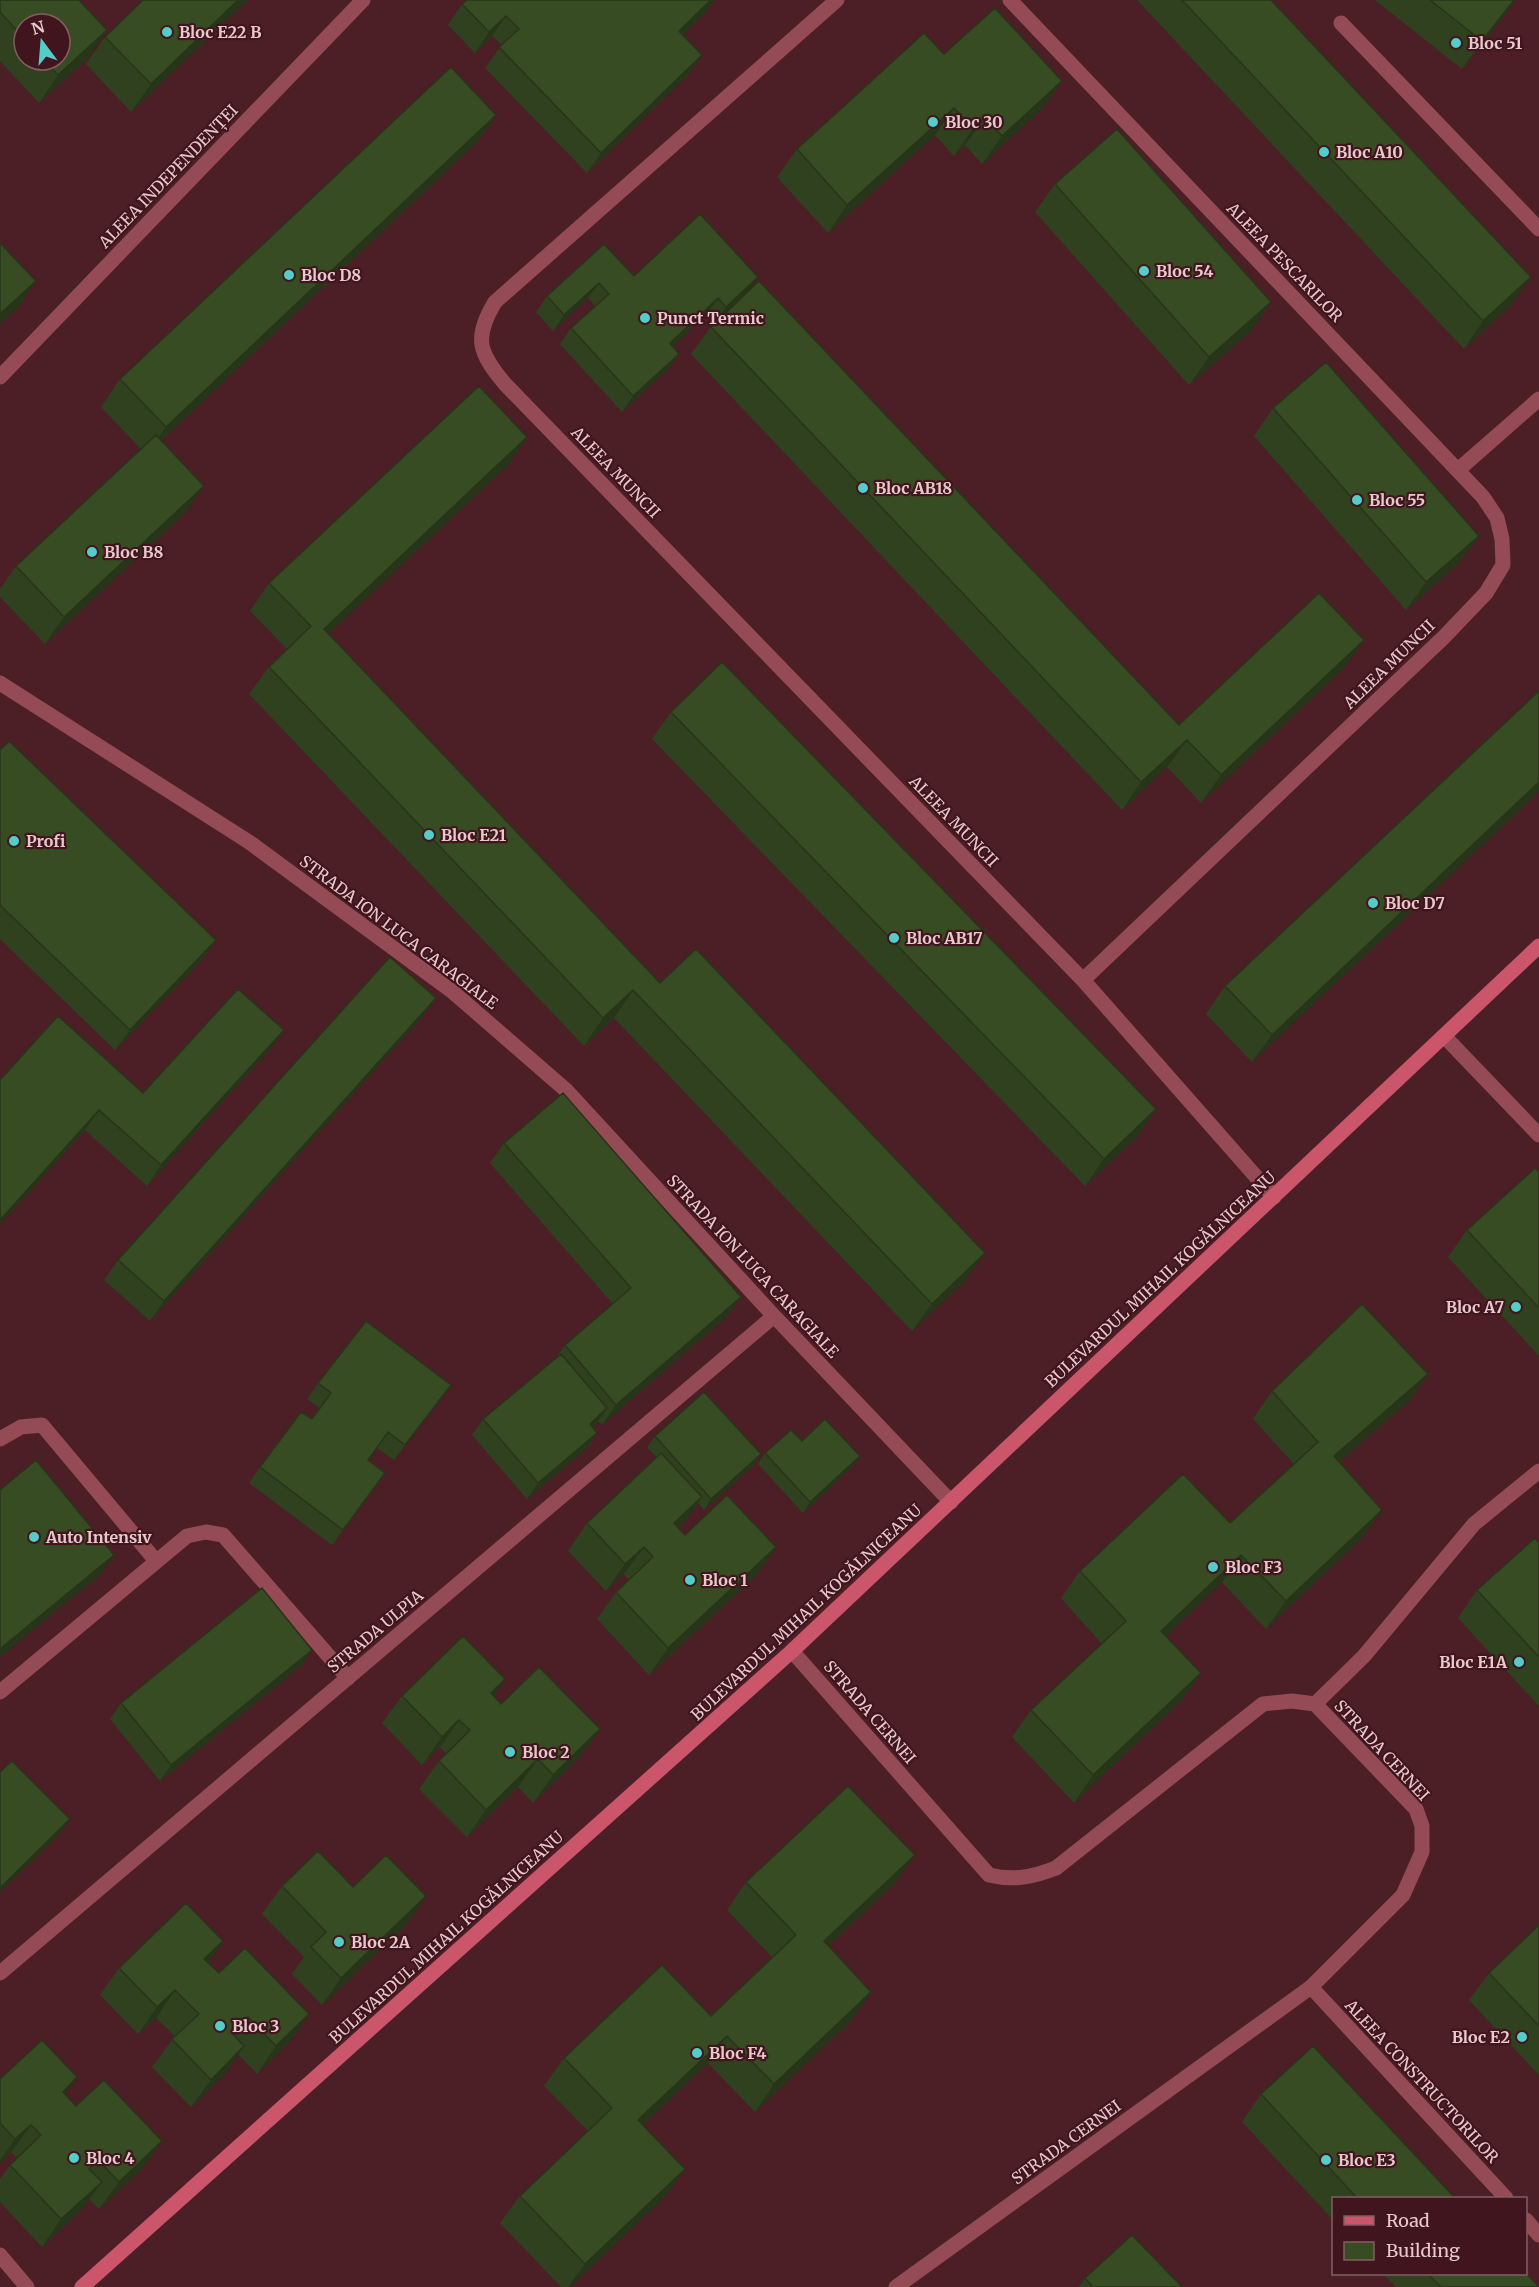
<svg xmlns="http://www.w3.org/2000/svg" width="1539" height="2287" viewBox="0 0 1539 2287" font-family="Merriweather,serif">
<rect width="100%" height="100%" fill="#4c1f27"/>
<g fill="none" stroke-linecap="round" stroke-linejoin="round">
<path stroke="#944b56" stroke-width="15" d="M1341,23L1539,229
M1458,470L1539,399
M0,1439L21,1427L42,1425L156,1561
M0,1692L187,1536L206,1532L223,1535L348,1678
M1315,1704L1364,1656L1474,1524L1539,1471
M1311,1987L1506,2198
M1526,2220L1539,2235"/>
<path stroke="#944b56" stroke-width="15" d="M837,0L495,302C473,338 479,353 505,384L1083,980L1274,1197
M1010,0L1483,497L1497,518L1502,539L1503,565L1486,593L1444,637L1083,980
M0,377L363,0
M0,683L249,842L453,992L567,1091L774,1316L951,1502
M1444,1036L1539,1135
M792,1651L989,1875C1014,1881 1033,1877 1056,1868L1263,1704L1292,1701L1315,1704L1416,1809L1422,1826V1852L1403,1895L1311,1987L896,2287
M0,1973L774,1316
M0,2255L27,2287"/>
<path stroke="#cb566b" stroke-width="15" d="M82,2287L792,1651L1539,946"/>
</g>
<path fill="#30411f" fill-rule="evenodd" d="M0,0L88,58L39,103L0,61ZM24,24L60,60H24Z
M248,0L131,112L86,64L105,37Z
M467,0H714L704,14L682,35L688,75L587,173L485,68L502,45L492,36L475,53L448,25L462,4Z
M1137,0H1271L1511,305L1464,349Z
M1375,0H1515L1504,16L1462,69Z
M944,54L1062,81L1042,109L982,164L965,145L954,156L935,135L828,233L777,177L797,149Z
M496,115L477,142L161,441L184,514L45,644L0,597V589L16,566L141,449L101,407L120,379Z
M1055,184L1252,330L1189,385L1035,212Z
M604,244L634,276L748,291L1179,725L1344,668L1201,803L1167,767L1122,810L691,354L711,327L715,322L707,314L673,346L679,354L668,369L622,412L560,344L571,328L595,306L588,298L553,331L536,312L547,296Z
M1273,408L1479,536L1459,563L1406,610L1254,436Z
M527,437L508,465L328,634L660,983L965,1281L912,1331L614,1018L584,1046L249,694L269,667L287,649L250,611L269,583Z
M1539,691L1252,1062L1206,1014L1225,986Z
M671,712L1156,1109L1137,1137L1085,1186L652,739Z
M0,750L202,960L115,1050L0,939Z
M436,998L421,1018L150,1321L104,1280L118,1260Z
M269,1050L147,1186L85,1130L0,1224V1080L143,1093Z
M504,1143L741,1297L726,1317L602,1425L598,1421L593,1427L597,1433L586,1449L527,1499L472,1435L483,1419L556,1358L565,1345L613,1304L490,1163Z
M1539,1172V1356L1448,1257L1467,1230Z
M1428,1374L1409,1401L1339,1462L1382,1510L1362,1538L1266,1629L1222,1582L1166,1636L1201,1673L1181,1701L1074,1803L1012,1737L1031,1710L1102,1644L1061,1598L1080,1571L1230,1523L1294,1464L1253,1419L1272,1391Z
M318,1383L451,1385L394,1460L377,1448L369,1460L374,1488L332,1545L249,1483L260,1467L312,1419L320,1408L307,1399Z
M655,1436L761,1454L754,1465L704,1510L698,1503L683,1524L679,1528L685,1535L757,1575L649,1675L597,1619L616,1592L629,1580L624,1574L606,1591L568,1551L587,1523L657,1458L647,1447Z
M802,1441L860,1456L852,1467L803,1513L758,1464L765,1453Z
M1539,1543V1706L1458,1618L1477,1590Z
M301,1666L160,1781L110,1719L121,1703Z
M505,1679L493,1696L501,1704L580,1757L533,1803L518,1787L467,1837L419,1789L439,1761L446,1754L440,1747L422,1765L382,1723L402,1696Z
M746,1882L895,1883L828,1946L852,2020L755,2112L708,2063L643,2125L685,2169L665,2197L570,2287H561L500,2223L520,2196L588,2131L544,2086L564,2058L711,2016L772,1957L727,1910Z
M282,1886L353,1887L426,1896L407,1924L322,2005L292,1974L304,1957L262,1914Z
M1539,1925V2075L1469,2000L1489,1973Z
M223,1941L208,1963L219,1973L309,2014L290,2041L257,2074L238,2054L225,2074L191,2107L152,2067L175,2036L156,2018L138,2034L100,1995L119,1968Z
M0,2079L65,2094L76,2106L162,2141L142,2169L99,2209L89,2199L82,2209L42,2247L0,2202V2179L10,2165L17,2158L11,2152L0,2163Z
M1261,2094L1456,2199H1334V2221L1242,2122Z
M1383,2274H1526L1539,2287H1396Z
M1085,2278L1182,2287H1079Z"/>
<path fill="#273519" d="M238,0H248L131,112L151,84Z
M711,0H714L704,14L665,51L679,31Z
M1514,0H1515L1504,16L1462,69L1482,41Z
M506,16L492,36L475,53L489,32Z
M107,30L88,58L39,103L58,75Z
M702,55L688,75L587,173L601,153Z
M1062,81L1042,109L982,164L1002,136Z
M954,108L935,135L828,233L847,205Z
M496,115L477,142L146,455L166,427Z
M985,118L965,145L954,156L973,128Z
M758,277L747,293L715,323L726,307Z
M1531,277L1511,305L1464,349L1483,321Z
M36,281L17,309L0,324V314Z
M599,283L588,298L553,331L564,315Z
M718,298L707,314L659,359L670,343Z
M1271,302L1252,330L1189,385L1209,357Z
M679,354L668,369L622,412L633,396Z
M527,437L508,465L304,657L324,629Z
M204,486L184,514L45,644L64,617Z
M1479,536L1459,563L1406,610L1426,582Z
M1364,640L1344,668L1201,803L1221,775Z
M1187,740L1167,767L1122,810L1141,782Z
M1539,782V792L1252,1062L1272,1035Z
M216,940L202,960L115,1050L130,1030Z
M633,990L614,1018L584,1046L603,1018Z
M436,998L421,1018L150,1321L164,1301Z
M284,1030L269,1050L147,1186L161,1165Z
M1156,1109L1137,1137L1085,1186L1104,1159Z
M99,1110L85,1130L0,1224V1220Z
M985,1253L965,1281L912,1331L932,1304Z
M741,1297L726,1317L602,1425L616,1405Z
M1428,1374L1409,1401L1314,1484L1334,1456Z
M451,1385L440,1400L394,1460L405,1445Z
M607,1408L596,1424L579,1439L590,1424Z
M597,1433L586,1449L527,1499L538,1483Z
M761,1454L754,1465L704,1510L711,1499Z
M860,1456L852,1467L803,1513L810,1502Z
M702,1497L683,1524L655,1551L674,1523Z
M1382,1510L1362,1538L1266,1629L1286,1601Z
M644,1547L624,1574L606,1591L625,1564Z
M776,1547L757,1575L649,1675L668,1648Z
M114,1555L100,1575L0,1657V1649Z
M1241,1555L1222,1582L1142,1659L1161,1631Z
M312,1650L301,1666L160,1781L171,1765Z
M1201,1673L1181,1701L1074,1803L1093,1775Z
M505,1679L486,1707L491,1693Z
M459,1720L440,1747L422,1765L442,1737Z
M600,1729L580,1757L533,1803L553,1775Z
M538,1759L518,1787L467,1837L486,1810Z
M70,1819L59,1835L0,1892V1888Z
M915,1855L895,1883L804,1969L824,1941Z
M426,1896L407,1924L322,2005L341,1978Z
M223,1941L204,1969V1959Z
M175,1990L156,2018L138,2034L157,2007Z
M871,1992L852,2020L755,2112L774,2084Z
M309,2014L290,2041L257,2074L276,2046Z
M248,2017L229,2044L232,2033Z
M727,2036L708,2063L619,2148L638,2120Z
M244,2046L225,2074L191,2107L211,2080Z
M77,2077L58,2105L63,2092Z
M31,2125L11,2152L0,2163V2161L15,2139Z
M162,2141L142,2169L99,2209L119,2182Z
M685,2169L665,2197L570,2287H568L585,2264Z
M102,2182L82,2209L42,2247L61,2219Z"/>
<path fill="#384c24" stroke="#273519" stroke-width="1.5" d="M0,0H79L107,30L58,75L44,60H60V24H24V38L0,12Z
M143,0H238L151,84L105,37Z
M467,0H711L679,31L702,55L601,153L499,47L519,29L506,16L489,32L462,4Z
M1182,0H1271L1531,277L1483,321Z
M1430,0H1514L1482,41Z
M995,8L1062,81L1002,136L985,118L973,128L954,108L847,205L797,149L924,33L944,54Z
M451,67L496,115L166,427L120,379Z
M1117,129L1271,302L1209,357L1055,184Z
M700,214L758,277L726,307L718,298L670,343L679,354L633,396L571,328L609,294L599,283L564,315L547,296L604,244L634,276Z
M0,243L36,281L0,314Z
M759,281L1179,725L1319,593L1364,640L1221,775L1187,740L1141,782L711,327Z
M1326,362L1479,536L1426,582L1273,408Z
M479,386L527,437L324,629L660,983L696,949L985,1253L932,1304L633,990L603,1018L269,667L311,626L269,583Z
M156,435L204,486L64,617L16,566Z
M722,662L1156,1109L1104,1159L671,712Z
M1539,691V782L1272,1035L1225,986Z
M9,741L216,940L130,1030L0,905V750Z
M390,957L436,998L164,1301L118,1260Z
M238,989L284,1030L161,1165L99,1110L0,1220V1080L58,1016L143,1093Z
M563,1093L741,1297L616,1405L565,1345L631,1288L504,1143Z
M1535,1168L1539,1172V1308L1467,1230Z
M1362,1304L1428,1374L1334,1456L1382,1510L1286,1601L1241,1555L1161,1631L1201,1673L1093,1775L1031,1710L1126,1621L1080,1571L1183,1474L1230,1523L1318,1442L1272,1391Z
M366,1321L451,1385L405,1445L388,1432L368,1460L385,1473L343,1530L260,1467L301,1412L312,1419L331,1393L318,1383Z
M561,1354L607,1408L590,1424L597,1433L538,1483L483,1419Z
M704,1392L761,1454L711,1499L655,1436Z
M825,1419L860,1456L810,1502L765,1453L791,1430L802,1441Z
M661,1453L702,1497L674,1523L685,1535L727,1495L776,1547L668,1648L616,1592L653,1557L644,1547L625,1564L587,1523Z
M36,1460L114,1555L0,1649V1490Z
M1535,1538L1539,1543V1657L1477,1590Z
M262,1588L312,1650L171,1765L121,1703Z
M463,1636L505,1679L491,1693L501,1704L539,1667L600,1729L553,1775L538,1759L486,1810L439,1761L470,1730L459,1720L442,1737L402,1696Z
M12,1761L70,1819L0,1888V1772Z
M848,1786L915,1855L824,1941L871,1992L774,2084L727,2036L638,2120L685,2169L585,2264L520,2196L612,2108L564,2058L662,1965L711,2016L796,1935L746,1882Z
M318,1851L353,1887L386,1855L426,1896L341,1978L311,1947L326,1932L282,1886Z
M186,1903L223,1941L204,1959L219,1973L245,1948L309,2014L276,2046L248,2017L232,2033L244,2046L211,2080L172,2039L199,2014L175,1990L157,2007L119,1968Z
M1539,1925V2026L1489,1973Z
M42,2040L77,2077L63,2092L76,2106L104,2080L162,2141L119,2182L98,2160L89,2169L102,2182L61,2219L10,2165L41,2135L31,2125L15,2139L0,2123V2079Z
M1313,2046L1456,2199H1358L1261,2094Z
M1132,2235L1182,2287H1093L1085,2278Z
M1526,2273L1539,2287H1441L1428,2274Z"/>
<g fill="#54cdc8" stroke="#41151d" stroke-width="2">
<circle cx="167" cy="32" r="6"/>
<circle cx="1456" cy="43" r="6"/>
<circle cx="933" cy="122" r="6"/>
<circle cx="1324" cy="152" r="6"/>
<circle cx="1144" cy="271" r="6"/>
<circle cx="289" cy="275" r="6"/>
<circle cx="645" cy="318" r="6"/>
<circle cx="863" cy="488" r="6"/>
<circle cx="1357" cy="500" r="6"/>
<circle cx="92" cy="552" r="6"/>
<circle cx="429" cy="835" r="6"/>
<circle cx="14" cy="841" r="6"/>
<circle cx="1373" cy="903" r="6"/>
<circle cx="894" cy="938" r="6"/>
<circle cx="1516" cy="1307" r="6"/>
<circle cx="34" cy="1537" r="6"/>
<circle cx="1213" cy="1567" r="6"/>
<circle cx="690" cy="1580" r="6"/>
<circle cx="1519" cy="1662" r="6"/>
<circle cx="510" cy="1752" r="6"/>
<circle cx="339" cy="1942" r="6"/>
<circle cx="220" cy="2026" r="6"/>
<circle cx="1522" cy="2037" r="6"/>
<circle cx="697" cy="2053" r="6"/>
<circle cx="74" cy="2158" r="6"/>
<circle cx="1326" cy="2160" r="6"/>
</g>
<g text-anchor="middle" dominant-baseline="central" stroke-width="4.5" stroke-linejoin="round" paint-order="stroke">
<g font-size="16" font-weight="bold" fill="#e7c9cc" stroke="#41151d" text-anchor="start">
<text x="179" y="32">Bloc E22 B</text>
<text x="1468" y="43">Bloc 51</text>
<text x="945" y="122">Bloc 30</text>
<text x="1336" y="152">Bloc A10</text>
<text x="1156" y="271">Bloc 54</text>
<text x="301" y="275">Bloc D8</text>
<text x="657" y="318">Punct Termic</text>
<text x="875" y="488">Bloc AB18</text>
<text x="1369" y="500">Bloc 55</text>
<text x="104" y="552">Bloc B8</text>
<text x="441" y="835">Bloc E21</text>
<text x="26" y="841">Profi</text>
<text x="1385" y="903">Bloc D7</text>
<text x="906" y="938">Bloc AB17</text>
<text x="1504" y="1307" text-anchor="end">Bloc A7</text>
<text x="46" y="1537">Auto Intensiv</text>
<text x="1225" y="1567">Bloc F3</text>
<text x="702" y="1580">Bloc 1</text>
<text x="1507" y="1662" text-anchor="end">Bloc E1A</text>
<text x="522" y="1752">Bloc 2</text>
<text x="351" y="1942">Bloc 2A</text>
<text x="232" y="2026">Bloc 3</text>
<text x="1510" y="2037" text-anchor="end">Bloc E2</text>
<text x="709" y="2053">Bloc F4</text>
<text x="86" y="2158">Bloc 4</text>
<text x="1338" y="2160">Bloc E3</text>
</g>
<g font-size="16" fill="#e7c9cc" stroke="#41151d">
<text transform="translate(168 176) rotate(-46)">ALEEA INDEPENDENȚEI</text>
<text transform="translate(1285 262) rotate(46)">ALEEA PESCARILOR</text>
<text transform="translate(616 472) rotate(46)">ALEEA MUNCII</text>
<text transform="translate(1389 664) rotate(-44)">ALEEA MUNCII</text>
<text transform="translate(954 821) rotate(46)">ALEEA MUNCII</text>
<text transform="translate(399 932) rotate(37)">STRADA ION LUCA CARAGIALE</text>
<text transform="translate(753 1266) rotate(47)">STRADA ION LUCA CARAGIALE</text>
<text transform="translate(1160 1279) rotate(-43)">BULEVARDUL MIHAIL KOGĂLNICEANU</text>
<text transform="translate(806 1612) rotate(-43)">BULEVARDUL MIHAIL KOGĂLNICEANU</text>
<text transform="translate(375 1631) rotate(-40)">STRADA ULPIA</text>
<text transform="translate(870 1712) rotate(49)">STRADA CERNEI</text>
<text transform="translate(1382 1750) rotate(47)">STRADA CERNEI</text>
<text transform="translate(446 1937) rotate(-42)">BULEVARDUL MIHAIL KOGĂLNICEANU</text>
<text transform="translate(1422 2081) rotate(47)">ALEEA CONSTRUCTORILOR</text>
<text transform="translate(1066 2142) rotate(-36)">STRADA CERNEI</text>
</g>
</g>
<rect x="1332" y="2197" width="195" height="78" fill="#41151d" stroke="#835d63" stroke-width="1.5"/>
<rect x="1344" y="2216" width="30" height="9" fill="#cb566b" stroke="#835d63" stroke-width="1.5"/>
<text x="1386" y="2227" font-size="18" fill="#e7c9cc">Road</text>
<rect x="1344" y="2242" width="30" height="18" fill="#384c24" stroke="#835d63" stroke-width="1.5"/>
<text x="1386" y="2257" font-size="18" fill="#e7c9cc">Building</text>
<g transform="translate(42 42) rotate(344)"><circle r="28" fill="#41151d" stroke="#835d63" stroke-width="1.5"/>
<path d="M0-4.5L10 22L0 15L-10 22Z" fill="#54cdc8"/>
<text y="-9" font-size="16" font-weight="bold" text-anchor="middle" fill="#e7c9cc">N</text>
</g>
</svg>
